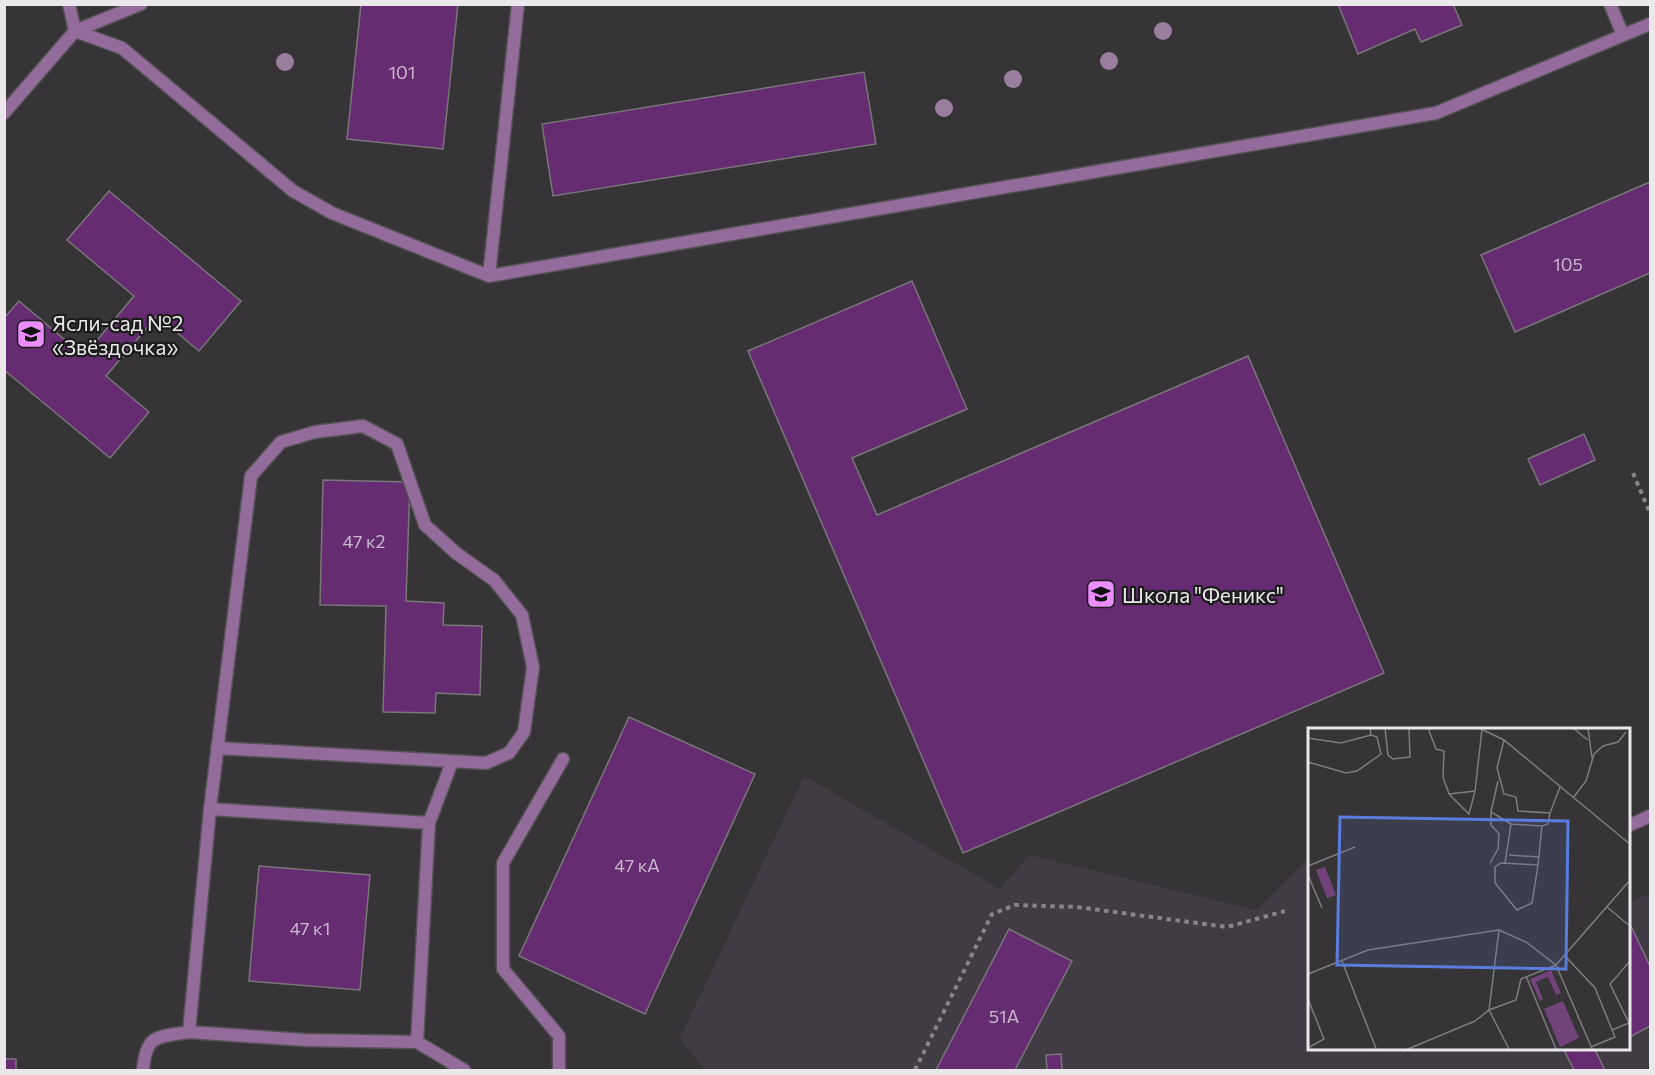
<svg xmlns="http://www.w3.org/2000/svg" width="1655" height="1075" viewBox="0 0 1655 1075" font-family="Commissioner,sans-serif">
<rect width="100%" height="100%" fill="#363437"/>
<path fill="#413b43" d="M804,776L1000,889L1029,855L1257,910L1310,856V1050H1630V903L1650,893V1070H704L680,1038Z"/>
<path fill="#662c71" stroke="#797679" stroke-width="1.5" d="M361,4H458L443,149L347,139Z
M1338,4H1453L1462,25L1421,42L1415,29L1358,54Z
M864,72L876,144L553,196L542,124Z
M1650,182V273L1515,332L1481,255Z
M109,191L241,301L199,351L157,316L106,376L149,412L110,458L4,370V318L19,301L84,356L134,296L67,240Z
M912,281L967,409L852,458L877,515L1248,356L1384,673L963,853L748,351Z
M1584,434L1595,460L1540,485L1528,459Z
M323,480L410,482L406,601L444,603L443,625L482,626L480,695L436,693L435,713L383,712L386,606L320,605Z
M629,717L755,774L645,1014L519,956Z
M259,866L370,875L360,990L249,981Z
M1630,924L1650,966V1026L1630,1037Z
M1009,929L1072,961L1015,1070H936Z
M1564,1050H1595L1605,1070H1574Z
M1061,1054L1062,1070H1047L1046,1055Z
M4,1059H16V1070H4Z"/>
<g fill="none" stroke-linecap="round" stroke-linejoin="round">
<g stroke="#535154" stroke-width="15">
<path id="service" d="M1610,4L1623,35
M75,31L122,48L293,191L332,213L489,276L1436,113L1650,24
M75,31L141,4
M489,276L518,4
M452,762L429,823L417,1042L464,1070
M210,809L429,823
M1630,825L1650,816
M189,1032L305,1040L417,1042
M143,1070C146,1034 157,1037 189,1032L210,809L251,476L281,442L315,432L363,426L397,444L425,525L456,553L494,580L522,615L533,667L524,732L509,753L486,763L217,748
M559,1070V1036L503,969V863L563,759"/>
</g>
<g stroke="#535154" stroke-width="15">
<path id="minor" d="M4,113L75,31L69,4"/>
</g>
<path stroke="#878588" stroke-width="4" stroke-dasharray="4.5 4.5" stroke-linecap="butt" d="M1633,473L1650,513
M915,1070L992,914L1015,905L1077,907L1227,927L1285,911"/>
<use href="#service" stroke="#946c9b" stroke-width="12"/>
<use href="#minor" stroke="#946c9b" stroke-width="12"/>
</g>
<g fill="#997e9e">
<circle cx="1163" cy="31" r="9"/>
<circle cx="1109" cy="61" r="9"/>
<circle cx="285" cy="62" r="9"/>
<circle cx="1013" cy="79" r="9"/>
<circle cx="944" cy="108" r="9"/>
</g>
<defs>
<g id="school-square" transform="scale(1.5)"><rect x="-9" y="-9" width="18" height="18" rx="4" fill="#ea8dfd" stroke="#1d1c1d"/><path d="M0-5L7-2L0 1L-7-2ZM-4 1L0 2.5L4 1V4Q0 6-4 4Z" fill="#111"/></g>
</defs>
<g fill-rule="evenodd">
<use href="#school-square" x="31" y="334"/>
<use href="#school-square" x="1101" y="594"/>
</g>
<g text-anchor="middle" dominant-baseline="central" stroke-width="4.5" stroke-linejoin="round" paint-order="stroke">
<g font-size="18" fill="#c9b9cc">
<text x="402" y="72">101</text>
<text x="1568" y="264">105</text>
<text x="364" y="541">47 к2</text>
<text x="637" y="865">47 кА</text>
<text x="310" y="928">47 к1</text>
<text x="1004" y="1016">51А</text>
</g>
<g font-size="21" fill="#eae8ea" stroke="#1d1c1d" text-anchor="start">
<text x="52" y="322">Ясли-сад №2<tspan x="52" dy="24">«Звёздочка»</tspan></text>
<text x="1122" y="594">Школа "Феникс"</text>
</g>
</g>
<g transform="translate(1308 728)">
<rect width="322" height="322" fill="#363437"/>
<path d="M17,139L28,167L19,170L8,142ZM243,242L253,265L248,267L240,249L228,254L235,271L232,273L222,251ZM255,273L271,310L252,319L236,281Z" fill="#72437b"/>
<path fill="none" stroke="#7e7c7f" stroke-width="1.5" d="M77,0L80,27L85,31L102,29L101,0M120,0L128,21L136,23L135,49L141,66L167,63L174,1M171,0L196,12L323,117M265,0L280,12M280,0L284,30M0,10L33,15L63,7M196,12L189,40L196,66L208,69L210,83L242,85L240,96L234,98L230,137L193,135L187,139V155L209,182L224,175L230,137M0,34L38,45L49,43L73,26L69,9L63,7L62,0M190,53L183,84L203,96L197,135M141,66L161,86L167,63M265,70L278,53L286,26L295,18L310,14L318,4M242,85L252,59M203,96L234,98M201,127L231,129M182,135L190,121L191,106L183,97V84M0,138L47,119M0,147L14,180M299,179L323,199M256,227L287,260L307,309L283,319M34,233L69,323M0,246L60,222L191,202L218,214L248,237M218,248L248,321L262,323M0,271L16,311L0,320M304,302L321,295L302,256L323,232M95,323L167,293L181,282L191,202M202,323L181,282L208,272L213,251L248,237M285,323L248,237L323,151"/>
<path fill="#5a7cdd" fill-opacity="0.15" stroke="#5a7cdd" stroke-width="3" d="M32,89L260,93L258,241L29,237Z"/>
<rect width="322" height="322" fill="none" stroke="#eae8ea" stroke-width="3"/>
</g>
<rect width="1655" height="1075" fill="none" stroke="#eae8ea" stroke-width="12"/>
</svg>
